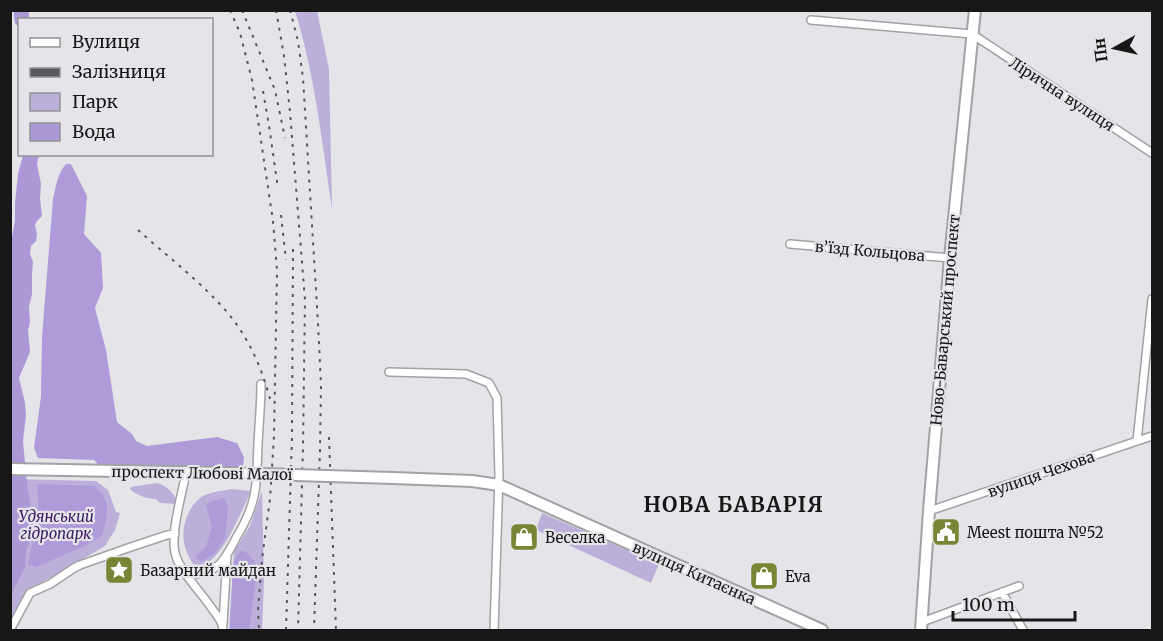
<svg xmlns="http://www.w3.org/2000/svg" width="1163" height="641" viewBox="0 0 1163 641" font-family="Merriweather,serif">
<rect width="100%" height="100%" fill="#e5e4e8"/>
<path fill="#bcafda" d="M295,11H317L329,69L332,209C322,143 315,75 295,11Z
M11,479L96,481L108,490L116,512L120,513L115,530L105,546L27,591L11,624Z
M157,483C167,486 173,492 177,501L176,504L160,503L156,499C147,499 136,495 130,489L131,487Z
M231,489L251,491C242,510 225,553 207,563C202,565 198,565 193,564C189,557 185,550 184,542C181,525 189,505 203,496C211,492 222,491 231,489Z
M262,491L264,581L262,630H229L234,551L250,526Z
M542,513L659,564L651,583L536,530Z"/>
<path fill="#af9ada" d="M66,164H71L87,196L84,234L101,253L103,288L95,308L106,350L117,422L132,434L136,441L147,446L217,437L237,443L244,457L243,467L100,466L94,460L38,458L34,448L41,396L42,337L53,199C56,187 57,174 66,164Z
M37,484L94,486L102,493L107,504L106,522L101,537L82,547L36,567L28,564L39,514Z
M224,498L228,506L225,538L215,553L203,561L197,560L196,556L206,547L212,527L206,505L212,501Z
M240,551L246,552L255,562L256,579L249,630H230L233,564Z"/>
<path fill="#ac98d7" d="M23,155H39L37,164L41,184L40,199L42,216L37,221L35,225L37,234L36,241L31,246L30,254L33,262L32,274V294L29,307L30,322L28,330L30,352L19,378L25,403L26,415L23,441L27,484L33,523L31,538L26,551L25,567L11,595V243L15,220V203L18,174Z"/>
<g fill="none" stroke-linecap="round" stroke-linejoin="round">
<path stroke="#ac98d7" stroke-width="15" d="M21,10L22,20"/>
<g stroke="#a2a1a5" stroke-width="10">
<path id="street" d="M811,20L972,34L1152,153
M790,244L950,258
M389,372L466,374L489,383L497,398L499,476L494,630
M1137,441L1152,299
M186,473C182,494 169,537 176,556C180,571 204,596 213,610C218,617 223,622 223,630
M929,511L1152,436
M188,575C218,573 223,563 236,538C244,525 251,511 254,496C258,479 257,461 258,444C259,424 261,404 261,384
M1002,592L1023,630
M922,622L1019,586
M223,624L227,555
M10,630L30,593L50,584L74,568L80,565L128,548L167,535L175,534"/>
</g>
<g stroke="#a2a1a5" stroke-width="14">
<path id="primary" d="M10,469L225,473
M393,478L472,481L499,485L822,630
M921,630L929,511L950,258L975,10"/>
</g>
<use href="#street" stroke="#fff" stroke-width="7"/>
<use href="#primary" stroke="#fff" stroke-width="10"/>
<path stroke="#585759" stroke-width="2" stroke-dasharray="3 6" stroke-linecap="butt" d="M230,10L240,33L252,80L273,221L277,270L274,436L270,499L262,559L258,610L259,630
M242,10L275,90L285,138
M276,10L284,56L290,112L305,300L303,447L298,630
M290,10L298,41L303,78L318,323L321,386L320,450L314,630
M263,91L270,132L278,189
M281,215L286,260
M138,230C166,255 202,283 227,312C249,338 263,370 271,403
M329,437L336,630
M286,630L292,436L293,249"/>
<g stroke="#a2a1a5" stroke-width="14" stroke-linecap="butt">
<path id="primary-bridge" d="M225,473L393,478"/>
</g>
<use href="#primary-bridge" stroke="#fff" stroke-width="10"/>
</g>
<defs>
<g id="civic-square" transform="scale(1.5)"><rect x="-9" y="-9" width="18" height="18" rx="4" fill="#778635" stroke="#e5e4e8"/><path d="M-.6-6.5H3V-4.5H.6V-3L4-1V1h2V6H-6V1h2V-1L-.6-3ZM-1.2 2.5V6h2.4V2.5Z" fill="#fff"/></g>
<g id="shop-square" transform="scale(1.5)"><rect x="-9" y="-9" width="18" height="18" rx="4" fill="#778635" stroke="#e5e4e8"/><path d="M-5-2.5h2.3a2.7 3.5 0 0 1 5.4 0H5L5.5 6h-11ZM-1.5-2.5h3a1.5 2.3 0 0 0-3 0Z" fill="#fff"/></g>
<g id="sight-square" transform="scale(1.5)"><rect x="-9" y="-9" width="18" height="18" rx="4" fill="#778635" stroke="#e5e4e8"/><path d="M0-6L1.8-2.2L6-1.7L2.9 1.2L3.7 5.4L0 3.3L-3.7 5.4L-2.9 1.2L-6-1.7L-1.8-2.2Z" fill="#fff"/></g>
</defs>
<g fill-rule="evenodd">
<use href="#civic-square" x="946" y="532"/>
<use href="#shop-square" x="524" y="537"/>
<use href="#sight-square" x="119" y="570"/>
<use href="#shop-square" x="764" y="576"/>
</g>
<g text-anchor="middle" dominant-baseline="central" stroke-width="4.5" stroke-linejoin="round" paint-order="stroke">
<g font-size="15" fill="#171718" stroke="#e5e4e8">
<text transform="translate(1062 94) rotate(33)">Лірична вулиця</text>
<text transform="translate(870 251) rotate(5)">в’їзд Кольцова</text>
<text transform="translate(945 320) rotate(-85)">Ново-Баварський проспект</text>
<text transform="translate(202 473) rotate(1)">проспект Любові Малої</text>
<text transform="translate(1041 474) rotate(-19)">вулиця Чехова</text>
<text transform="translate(694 573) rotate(24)">вулиця Китаєнка</text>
</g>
<g font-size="15" font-style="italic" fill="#3b1a65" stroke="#e5e4e8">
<text x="56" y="516">Удянський<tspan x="56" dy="17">гідропарк</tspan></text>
</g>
<g font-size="15" fill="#171718" stroke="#e5e4e8" text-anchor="start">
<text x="967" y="532">Meest пошта №52</text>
<text x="545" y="537">Веселка</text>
<text x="140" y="570">Базарний майдан</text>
<text x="785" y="576">Eva</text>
</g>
<g font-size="21" font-weight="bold" letter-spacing="1.5" fill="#171718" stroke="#e5e4e8">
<text x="734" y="504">НОВА БАВАРІЯ</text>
</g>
</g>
<rect width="1163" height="641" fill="none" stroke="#171718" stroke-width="24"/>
<rect x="18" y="18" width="195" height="138" fill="#e5e4e8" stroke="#939295" stroke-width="1.5"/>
<rect x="30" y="38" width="30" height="9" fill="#ffffff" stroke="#939295" stroke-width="1.5"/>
<text x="72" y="48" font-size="18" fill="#171718">Вулиця</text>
<rect x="30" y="68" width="30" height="9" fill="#585759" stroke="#939295" stroke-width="1.5"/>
<text x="72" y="78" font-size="18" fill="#171718">Залізниця</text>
<rect x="30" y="93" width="30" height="18" fill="#bcafda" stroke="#939295" stroke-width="1.5"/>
<text x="72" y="108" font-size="18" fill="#171718">Парк</text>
<rect x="30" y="123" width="30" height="18" fill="#ac98d7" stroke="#939295" stroke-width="1.5"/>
<text x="72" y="138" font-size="18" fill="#171718">Вода</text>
<g transform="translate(1115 48) rotate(262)" stroke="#e5e4e8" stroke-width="4.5" paint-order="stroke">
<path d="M0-4.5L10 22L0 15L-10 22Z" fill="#171718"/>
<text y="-9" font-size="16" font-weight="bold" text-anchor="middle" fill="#171718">Пн</text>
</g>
<path d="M953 611v9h122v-9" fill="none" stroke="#171718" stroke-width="3"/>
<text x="962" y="611" font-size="18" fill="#171718" stroke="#e5e4e8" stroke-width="4.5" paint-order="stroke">100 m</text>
</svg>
